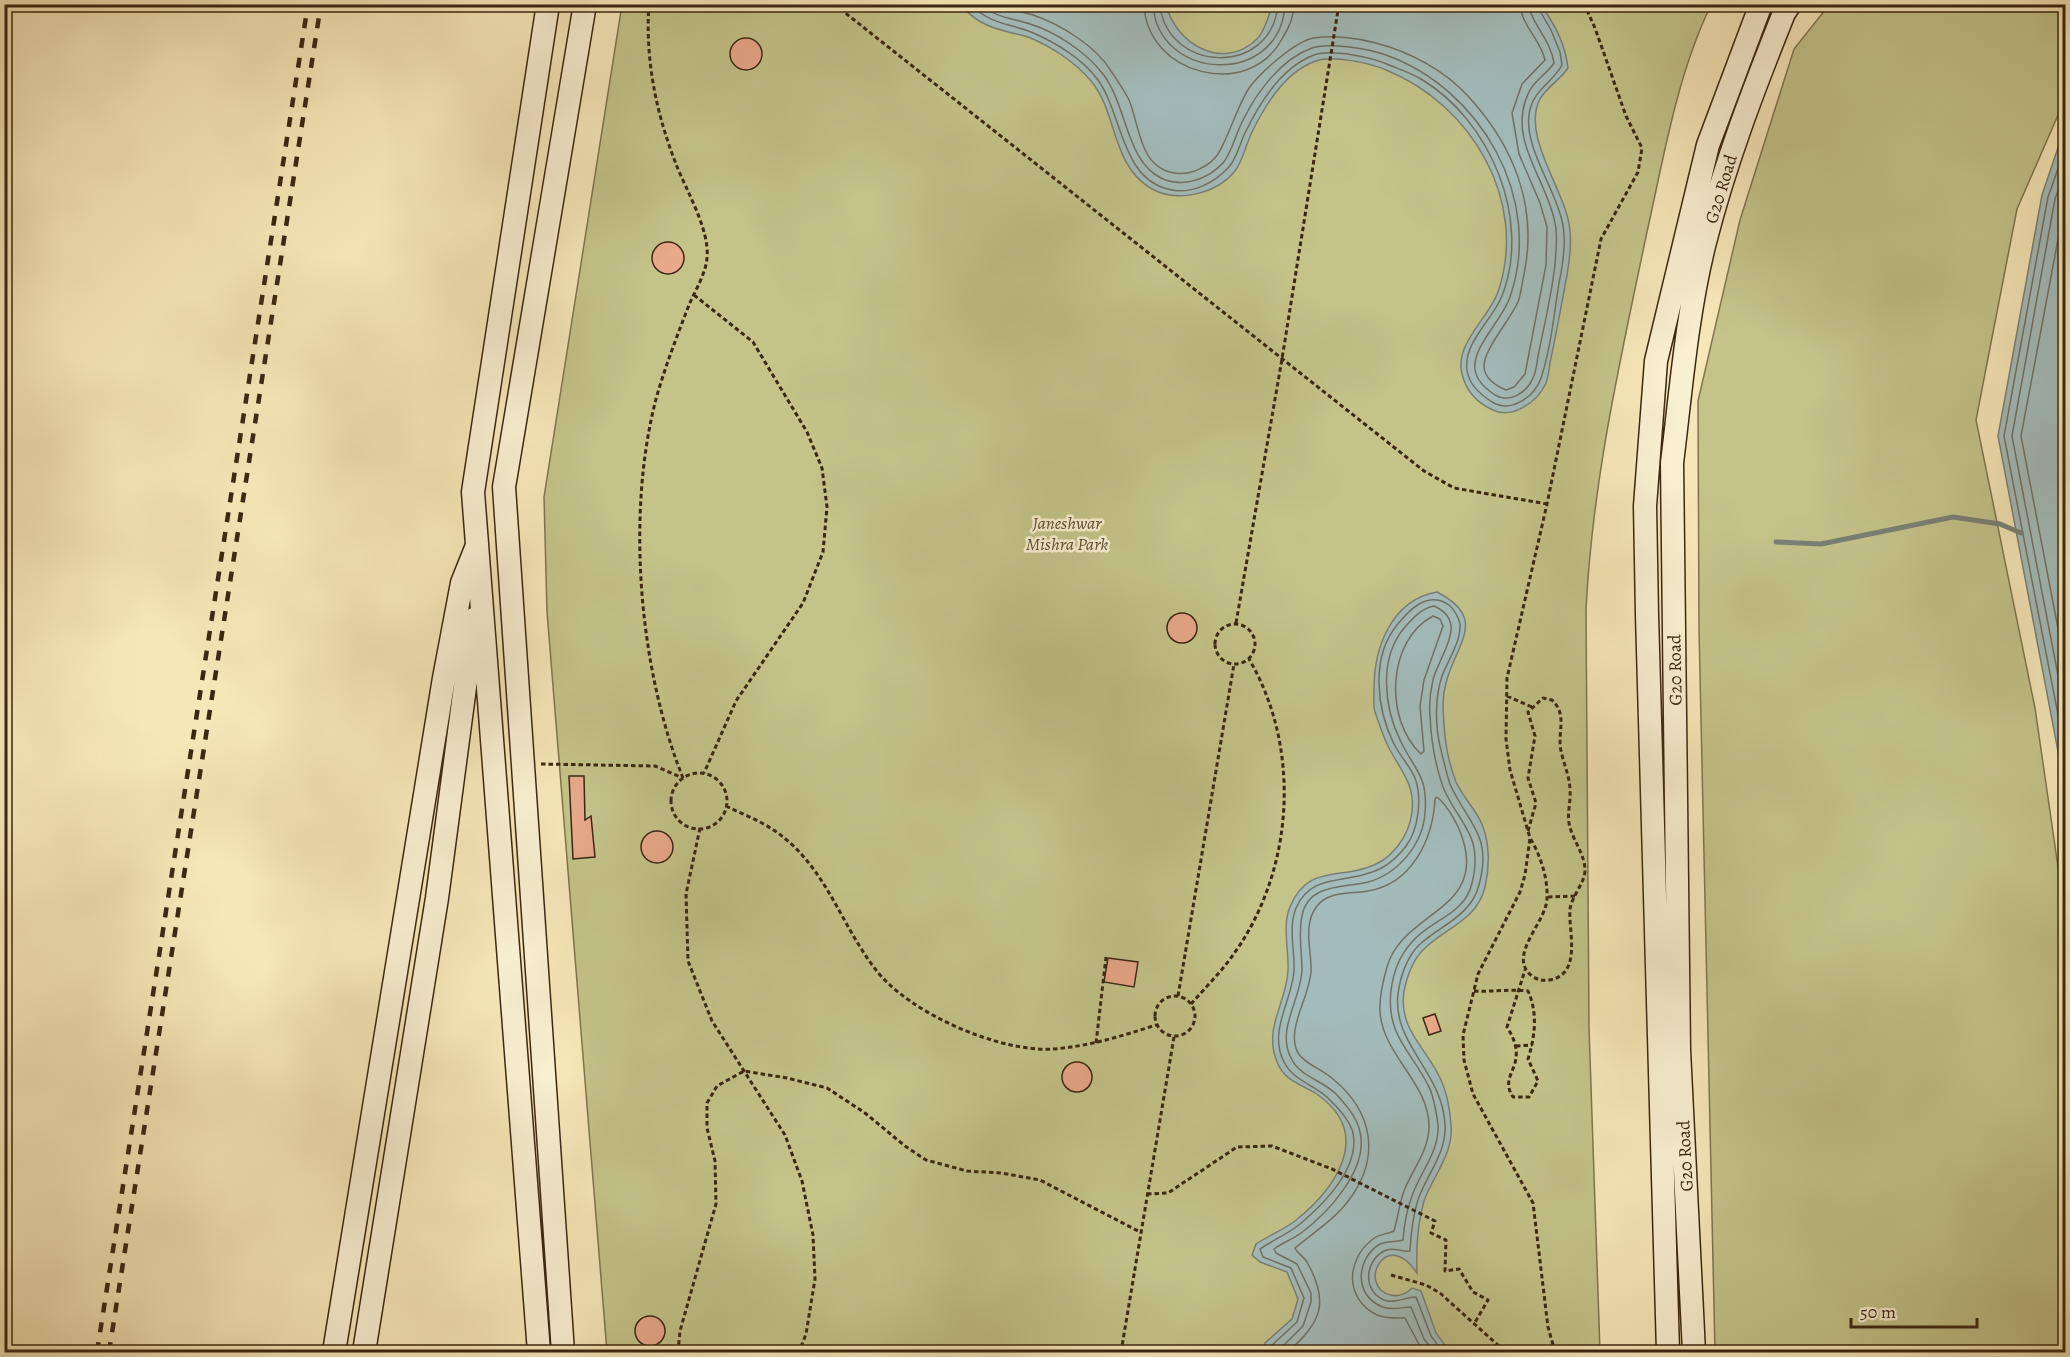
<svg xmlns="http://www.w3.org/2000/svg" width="2070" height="1357" viewBox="0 0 2070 1357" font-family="Alegreya,serif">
<rect width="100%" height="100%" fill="#f6e7b8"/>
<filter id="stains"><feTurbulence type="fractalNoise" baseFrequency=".00333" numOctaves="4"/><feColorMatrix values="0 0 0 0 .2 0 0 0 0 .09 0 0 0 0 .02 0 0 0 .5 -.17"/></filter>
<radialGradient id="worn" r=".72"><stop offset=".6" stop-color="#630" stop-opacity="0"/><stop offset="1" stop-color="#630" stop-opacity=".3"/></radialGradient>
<path fill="#c3c38a" stroke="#7f754e" stroke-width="1.5" d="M634,4L1711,5C1677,75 1664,156 1647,232C1621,356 1592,483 1586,610L1589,1027L1600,1352H607L547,612L544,497L621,11L631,9Z
M1829,5H2065V99L2017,209L1976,420L2035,708L2065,915V1352H1715L1699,629L1698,401L1740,220L1794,49Z"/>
<path fill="#a3bcbb" stroke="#798077" stroke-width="1.5" d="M959,5H1166C1176,44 1223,72 1257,39C1265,31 1269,15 1272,5H1541C1555,25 1565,43 1568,68C1561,79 1547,87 1540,99C1522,133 1560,184 1568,219C1572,235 1570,258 1567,275C1562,302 1557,330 1551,358C1549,366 1549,378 1545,385C1536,403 1512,419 1493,410C1477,403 1466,390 1462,374C1454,344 1489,318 1498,292C1529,201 1471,104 1386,70C1370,63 1333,55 1316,61C1286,71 1265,105 1252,132C1246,144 1243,161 1235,171C1216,194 1178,203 1152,189C1111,166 1118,113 1091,81C1075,62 1051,46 1028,37C1012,32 996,31 981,22C973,18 966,10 959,5Z
M2065,127V788L1998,436L2042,195Z
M1437,592C1489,619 1456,643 1446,683C1442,697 1443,710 1444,724C1445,743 1449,764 1456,782C1462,795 1473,807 1480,820C1490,840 1490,866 1485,887C1477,921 1444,928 1423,950C1413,960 1407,977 1404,991C1398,1030 1427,1048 1441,1080C1447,1093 1450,1111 1451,1125C1454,1153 1433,1176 1424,1201C1417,1225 1416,1248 1417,1273C1386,1226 1356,1287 1391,1295C1399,1297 1406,1294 1412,1288L1421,1291L1436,1333L1450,1352H1263L1265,1343L1292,1319L1298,1299L1287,1272L1260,1262L1252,1255L1256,1244C1268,1236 1283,1230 1295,1221C1335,1189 1374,1135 1318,1095C1302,1084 1285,1082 1277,1062C1263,1027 1287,1003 1288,970C1289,949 1282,926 1290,907C1306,867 1335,878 1366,868C1391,861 1409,837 1412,812C1415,785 1402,772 1390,750C1384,739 1379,724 1375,712C1373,705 1374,697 1374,689C1374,648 1391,600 1437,592Z"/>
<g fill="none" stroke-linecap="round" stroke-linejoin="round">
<path stroke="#6f7266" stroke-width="1.5" d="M969,4C993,25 1004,22 1031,32C1055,42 1083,59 1098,80C1123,115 1121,181 1172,190C1192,194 1214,183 1228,168C1237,159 1240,142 1246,131C1260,102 1282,67 1314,55C1331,49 1372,57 1389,65C1399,69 1411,73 1421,79C1490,120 1532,219 1502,296C1493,319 1463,343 1467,370C1469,385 1480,394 1492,402C1510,413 1534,398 1541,378C1551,348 1554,314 1559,283C1563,264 1567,240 1562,221C1555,187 1521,144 1530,109C1535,89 1553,82 1562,65L1560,52L1551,30L1536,4
M980,4C996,18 1012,18 1030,24C1056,32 1086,52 1103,74C1127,105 1126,161 1161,178C1182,188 1207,180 1223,163C1232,152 1236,133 1243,120C1257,92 1281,59 1312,48C1330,42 1369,49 1386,55C1481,89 1544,199 1510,297C1503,319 1472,347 1475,369C1476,381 1486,389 1495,395C1510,404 1527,392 1533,378C1537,370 1537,359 1539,351C1545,322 1552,293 1555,264C1556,251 1558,235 1555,223C1547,179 1507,140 1528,94C1533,81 1547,74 1554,63C1551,40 1530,22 1529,4
M996,4C1008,10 1020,11 1033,15C1060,24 1096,46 1111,71C1117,80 1124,90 1129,100C1140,126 1139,168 1175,173C1190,176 1210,166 1218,154C1230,134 1236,109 1249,88C1260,73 1295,41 1314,38C1333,35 1358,38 1376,43C1410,52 1444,70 1468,96C1514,146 1538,207 1524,274C1522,283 1521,294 1518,302C1510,320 1484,349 1484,366C1484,378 1496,386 1506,390L1514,387L1525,374L1546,265L1547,227L1540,203L1519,154L1512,113L1522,84L1545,60C1541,40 1521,25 1520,4
M1144,4C1146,75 1249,101 1282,39C1289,28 1294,17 1294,4
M1153,4C1157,82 1281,88 1285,4
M1160,4C1166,73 1272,78 1278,4
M2066,146L2048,197L2004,436L2066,756
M2066,169L2055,199L2012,436L2066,717
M2066,197L2021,436L2066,670
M1433,616L1440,619L1443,626L1424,680L1420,706L1424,751L1421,754C1384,720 1387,640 1433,616Z
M1269,1352L1271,1346L1297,1322L1304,1298L1291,1268L1263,1257L1260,1249C1273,1240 1288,1234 1300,1224C1324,1204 1360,1168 1353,1133C1350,1121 1340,1110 1331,1101C1317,1085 1294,1082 1284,1062C1268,1031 1292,1001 1294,971C1295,950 1288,928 1296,908C1310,875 1341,883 1369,873C1384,869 1397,858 1406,846C1419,829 1422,797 1415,778C1410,766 1400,756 1394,744C1377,710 1370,658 1397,625C1409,610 1428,590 1449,605C1454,609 1459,618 1460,624C1461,642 1448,660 1442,676C1435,697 1435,725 1440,746C1443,758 1446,772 1450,784C1467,823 1493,834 1479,885C1471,916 1441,925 1419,945C1407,957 1400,977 1398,994C1392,1044 1442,1071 1445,1124C1447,1152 1428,1173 1419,1197C1413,1214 1411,1233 1410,1251C1403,1253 1393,1246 1384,1251C1364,1262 1363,1291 1384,1300C1396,1304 1405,1297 1416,1297L1431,1336L1443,1352
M1277,1352L1303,1326L1311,1302V1293L1297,1264L1276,1253L1274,1249C1282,1243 1293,1239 1301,1233C1328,1213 1369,1169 1360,1132C1357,1117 1346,1105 1336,1094C1322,1080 1300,1077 1291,1058C1276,1030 1301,999 1302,970C1302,952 1298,935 1302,916C1308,883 1344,888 1368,882C1398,874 1423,844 1425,813C1428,776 1416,772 1401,742C1384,708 1378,658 1405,627C1413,618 1422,608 1434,606C1470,622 1439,655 1433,680C1430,692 1429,704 1430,716C1431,740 1435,764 1443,787C1459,825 1484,834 1472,883C1465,915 1430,920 1412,942C1400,955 1393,973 1391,991C1386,1034 1410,1050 1428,1085C1434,1095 1436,1112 1438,1124C1440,1151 1420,1172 1412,1196C1407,1209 1404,1226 1403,1240C1396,1242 1387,1241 1380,1244C1355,1259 1354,1297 1383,1307C1393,1311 1402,1307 1411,1307L1424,1339L1434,1352
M1288,1352C1321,1322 1330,1303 1307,1262C1303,1256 1297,1253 1295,1248C1313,1233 1335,1219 1349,1200C1381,1157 1373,1112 1333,1079C1315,1063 1290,1063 1295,1030C1298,1010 1309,993 1311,972C1312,951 1302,925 1317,906C1328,891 1351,894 1368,891C1412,884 1433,839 1435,799L1437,797C1448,806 1459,826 1463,840C1485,911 1402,912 1387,967C1383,981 1379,997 1380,1012C1383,1056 1430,1083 1429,1128C1428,1152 1412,1170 1404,1191C1399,1204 1398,1218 1394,1231C1388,1234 1379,1234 1373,1239C1346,1259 1344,1299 1377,1315C1386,1319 1396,1318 1405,1318L1423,1352"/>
<path stroke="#798077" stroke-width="5" d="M1776,542L1821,544L1953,517L2000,524L2021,533"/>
</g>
<path fill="#e8a88a" stroke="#3b2712" stroke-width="1.5" d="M730 54a16 16 0 1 1 32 0a16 16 0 1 1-32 0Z
M652 258a16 16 0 1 1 32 0a16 16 0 1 1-32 0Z
M1167 628a15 15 0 1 1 30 0a15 15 0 1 1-30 0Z
M569,776H584L585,820L591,816L595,857L573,859Z
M641 847a16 16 0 1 1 32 0a16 16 0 1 1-32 0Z
M1108,958L1138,962L1134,987L1104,982Z
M1435,1014L1441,1031L1429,1035L1423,1018Z
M1062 1077a15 15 0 1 1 30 0a15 15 0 1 1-30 0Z
M635 1331a15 15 0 1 1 30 0a15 15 0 1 1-30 0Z"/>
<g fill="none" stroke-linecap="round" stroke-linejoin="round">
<g stroke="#3b2712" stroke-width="25">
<path id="secondary" d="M334,1352L444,678L462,583L476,548
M364,1352L437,898L474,619
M539,1352L473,492L548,4
M563,1352L504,487L585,4
M1668,1352L1647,615L1645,506L1656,361L1708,145L1761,4
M1694,1352L1679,1050L1672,463C1681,390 1687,313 1705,242C1725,163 1754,88 1784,13L1790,4"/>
</g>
<path stroke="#3b2712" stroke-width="3" stroke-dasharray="4.5 3" stroke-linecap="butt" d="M649,4C645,59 656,113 676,164C686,190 710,230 707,258C706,273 695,291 689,305C677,336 665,367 656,399C626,514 639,669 683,778
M834,4L1424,471L1454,488L1547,504
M694,295L753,342L807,432L822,468L827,507L823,552L803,603L736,701L704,773
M1236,623L1282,359L1339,4
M1215 644a20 20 0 1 1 40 0a20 20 0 1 1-40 0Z
M1507,696L1532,707
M541,764L655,766L683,778
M671 801a28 28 0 1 1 56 0a28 28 0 1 1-56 0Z
M726,806C742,814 761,821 775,831C826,866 840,924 876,970C909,1013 1000,1053 1054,1049C1090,1046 1122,1036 1156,1025
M700,828L686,894L688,961L712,1021L785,1135L802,1181L813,1235L815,1279L806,1334L799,1352
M1528,831L1536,803L1528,778L1535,736L1528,712L1543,698L1552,700C1568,715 1557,732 1561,751C1564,765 1570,777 1570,791C1571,801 1567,813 1569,823C1572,840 1585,853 1585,871C1584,884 1572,896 1570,909C1568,930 1583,975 1549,980C1542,981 1538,980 1532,976C1506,956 1547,922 1547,898C1548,878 1540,854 1530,838
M1548,897L1575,896
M1474,991C1492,992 1509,989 1528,991C1538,1013 1535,1037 1528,1059L1538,1081L1529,1097H1513C1497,1073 1532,1066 1507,1027L1525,970
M1155 1016a20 20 0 1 1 40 0a20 20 0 1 1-40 0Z
M1178,996L1234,664
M1191,1004C1205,988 1221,972 1233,955C1294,871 1302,749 1249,659
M1096,1043L1106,957
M1516,1046L1532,1045
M1147,1194L1168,1193L1237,1147L1272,1146L1332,1169L1435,1221L1431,1233L1446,1240L1445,1271L1459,1269L1473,1292L1488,1300L1474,1324
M1391,1275L1426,1285L1440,1293L1500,1347L1493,1352
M678,1352L680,1331L716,1204L715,1161L707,1128V1103L717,1086L744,1071L787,1078L827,1088L865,1113L905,1146L926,1160L967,1171L1001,1173L1040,1180L1140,1232
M1121,1352L1174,1037
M1555,1352L1548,1327L1533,1203L1473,1094L1464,1060L1463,1035L1478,974L1520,892L1525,875L1530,838L1510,770L1506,739L1507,678L1547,504L1601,239L1638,172L1642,148L1626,116L1595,28L1584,4"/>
<use href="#secondary" stroke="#f9efd1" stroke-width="22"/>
<path stroke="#3b2712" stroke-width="4.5" stroke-dasharray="10 10" stroke-linecap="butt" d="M97,1352L308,4
M109,1352L321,4"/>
</g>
<g text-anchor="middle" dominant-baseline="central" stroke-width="5" stroke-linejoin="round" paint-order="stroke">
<g font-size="18" fill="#3b2712" stroke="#f9efd1">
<text transform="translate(1721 189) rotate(-73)">G20 Road</text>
<text transform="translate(1675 670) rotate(-91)">G20 Road</text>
<text transform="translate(1685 1156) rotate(-93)">G20 Road</text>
</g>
<g font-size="18" font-style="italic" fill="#5d4e30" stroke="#f9efd1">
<text x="1067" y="523">Janeshwar<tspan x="1067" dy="21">Mishra Park</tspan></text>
</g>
</g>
<rect width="2070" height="1357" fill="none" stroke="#f6e7b8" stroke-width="24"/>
<rect x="6" y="6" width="2058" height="1345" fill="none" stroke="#3b2712" stroke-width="3"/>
<rect x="12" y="12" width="2046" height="1333" fill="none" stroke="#3b2712" stroke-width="1.5"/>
<path d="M1851 1318v9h126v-9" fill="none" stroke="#3b2712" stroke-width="3"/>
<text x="1860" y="1318" font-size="18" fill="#3b2712" stroke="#f9efd1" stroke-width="4.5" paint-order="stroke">50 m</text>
<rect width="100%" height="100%" filter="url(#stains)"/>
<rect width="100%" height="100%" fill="url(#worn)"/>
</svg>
